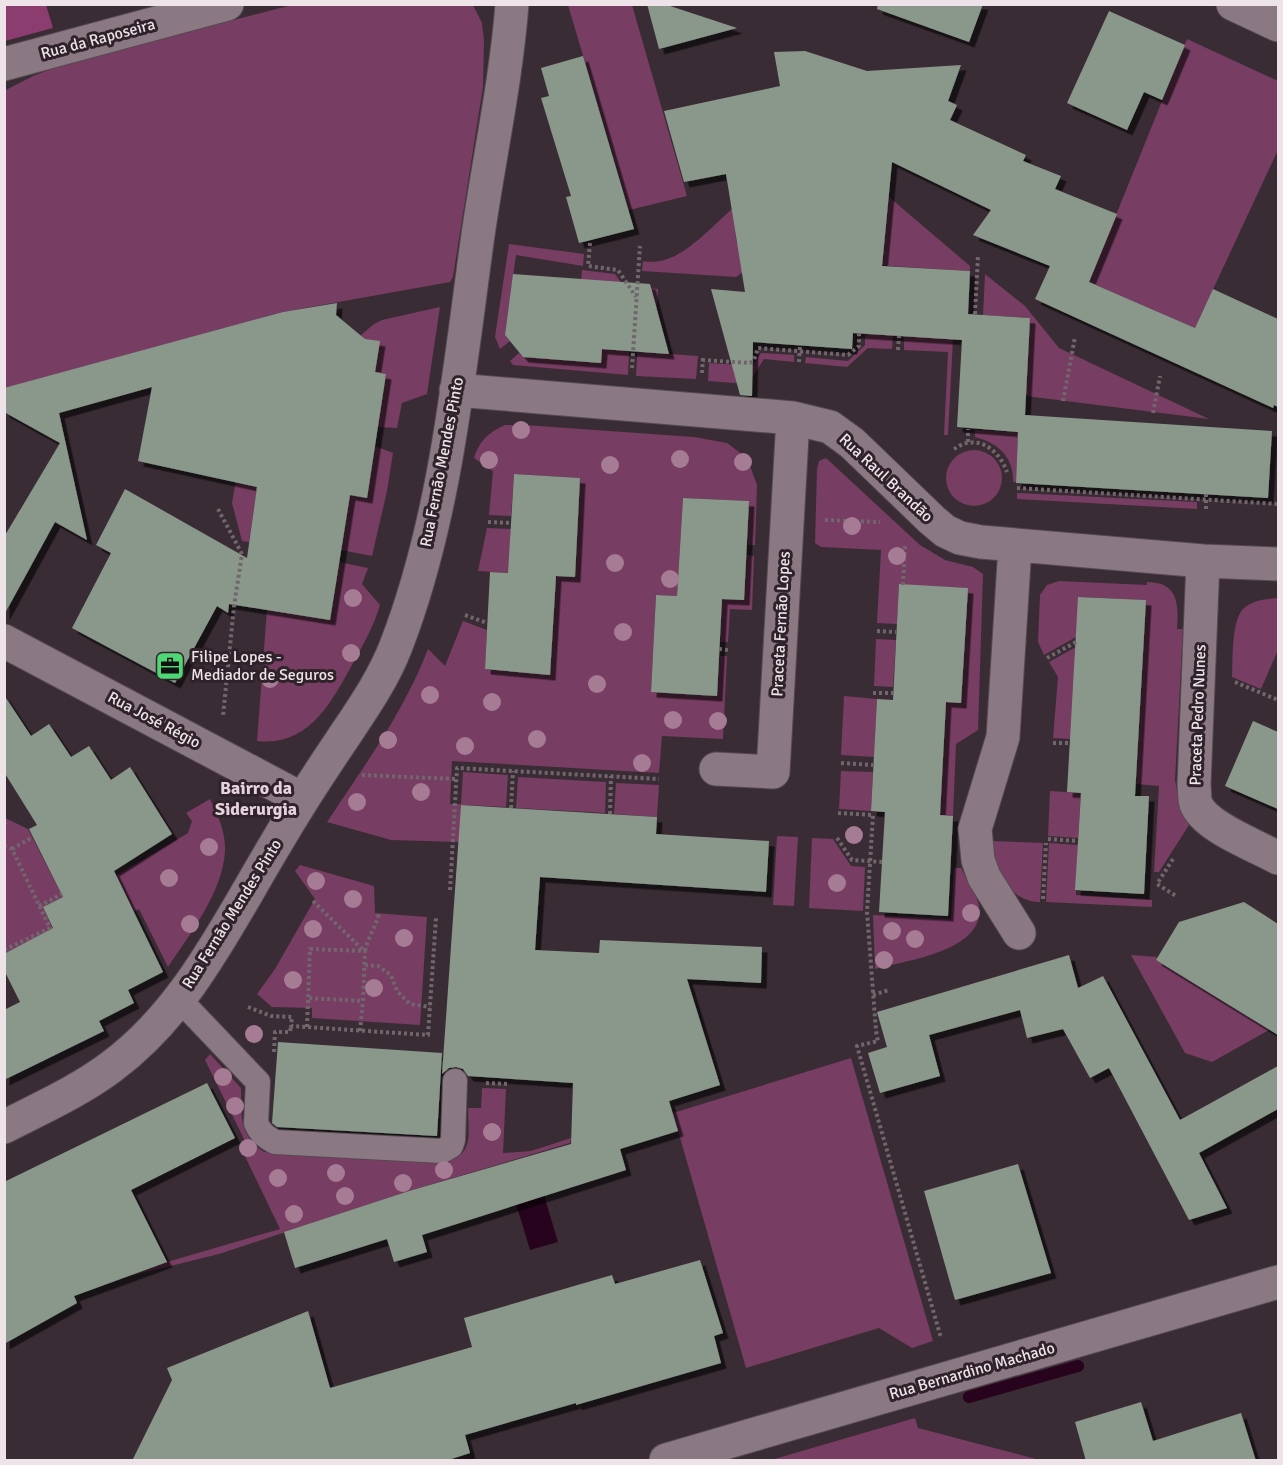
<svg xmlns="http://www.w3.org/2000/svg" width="1283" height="1465" viewBox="0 0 1283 1465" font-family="Signika,sans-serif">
<defs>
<filter id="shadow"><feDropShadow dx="5.5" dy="5.5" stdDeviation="0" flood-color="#0009"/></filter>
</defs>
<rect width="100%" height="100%" fill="#3a2c34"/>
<path fill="#773d62" d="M292,5H473L482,23L484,41L483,87L453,277L450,282L283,312L5,388L4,91L33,76L72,61Z
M568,5H632L687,196L629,210Z
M1187,39L1278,81V150L1195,328L1089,282Z
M889,197L970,266V271L857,264L753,265L736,277L642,271L643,261C678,268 707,230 732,209L737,244L885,232Z
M509,244L584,254L583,266L516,255L505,335L510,341L500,349L495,337Z
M582,270L615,274L632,298L628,375L513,365L510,361L519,353L523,357L601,363L580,292Z
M985,274L1025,306L1059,348L1209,419L1026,396L1030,318L983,315Z
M641,288L658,289L655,353L698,356L696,379L636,376Z
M440,307L427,394L402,403L397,428L378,427L386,374L375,372L379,342L363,339L361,335L374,324L382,320Z
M865,334L893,335L892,349L868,348L847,367L805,363L806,357L848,361L865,345Z
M904,336L953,339L948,435H944L948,352L904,350Z
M761,353L794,355V362L764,359L748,384L708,381L709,363L753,366Z
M505,425H525L694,437L727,443L747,458L757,485L755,545H747L749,501L683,498L677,596L656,595L651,692L717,696L719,656H727L723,739L662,736L659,773L452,761L450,804H461L463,772L508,775L506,807L461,805L459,842L391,840L327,822C364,766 404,712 428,649L445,666L463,621L487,630L485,669L550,674L556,576L575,577L580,478L514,474L511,516L489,515L493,471L474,458C480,440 488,433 505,425Z
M975,430L1018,432L1016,482H1013C1014,457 998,443 975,437Z
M242,444L263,447L249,542L242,541L232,503Z
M375,446L393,453L387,491L372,556L341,550L350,495L366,498Z
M946 478a28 28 0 1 1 56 0a28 28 0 1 1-56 0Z
M826,458L920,545L945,560L973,567L983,574L978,730L956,744L953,816L940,815L946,702L961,703L967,588L899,585L897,624L877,623L881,550L821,547L815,543L817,469L819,461Z
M1017,493L1197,502V509L1017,499Z
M487,528L511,529L509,573L478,571Z
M746,555L754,556L752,610L730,609L728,642H720L722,599Z
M339,562L368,568L362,584L380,605C374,626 363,645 352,665C331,703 308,747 257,741L267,609L330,620Z
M1059,581L1147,585V582C1178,582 1179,604 1177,629H1183L1175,780L1180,807L1189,825L1159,872H1154L1159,786L1136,784L1146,600L1079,597L1076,637L1044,655L1038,642L1040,595L1047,585Z
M1278,598V650L1261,689L1232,677C1233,660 1231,622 1243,609C1252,600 1267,599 1278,598Z
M876,639L896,640L893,687L874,686Z
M1076,647L1071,739L1053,738L1058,677L1049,662Z
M844,696L877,699L874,757L841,755Z
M841,771L873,772L871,811L839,809Z
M518,777L606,782L605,813L516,808Z
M616,783L659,785L657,817L614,814Z
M1050,791L1081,793L1078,838L1048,836Z
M210,799C218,815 226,833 225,852C222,893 190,934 168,967L139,909L133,912L115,876L188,833L192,821L186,813Z
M5,818L28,829L63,897L43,907L53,929L5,954Z
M777,836L798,837L794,906L773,905Z
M812,838L833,839L851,866L865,867L863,911L809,908Z
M993,841L1043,843L1040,902C1008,902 994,868 993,841Z
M1049,843L1078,845L1076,895L1152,900V907L1046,902Z
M300,865L374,886L375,913L427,917L420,1025L312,1018V1008L272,1007L257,994L275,969L315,899L295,871Z
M954,868H961C967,880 977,894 979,906C986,951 905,961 875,969L873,915L951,919Z
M1131,955L1157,957L1156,960L1270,1029L1278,1015V1025L1212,1062L1185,1053Z
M210,1054L241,1088C242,1117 238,1134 264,1152L446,1161C475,1155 468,1131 468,1108H481L482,1088L506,1089L503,1153L531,1151L571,1138L570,1143L409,1191L219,1254L130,1276L167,1262L280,1229L240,1146L246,1143L205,1060Z
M851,1058L933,1341L912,1348L879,1328L746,1368L673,1113Z
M915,1418L918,1428L1040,1460H771Z"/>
<path fill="#8b3d6f" d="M5,4L46,5L53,28L5,41Z"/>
<path fill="#28031d" d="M543,1192L558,1242L530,1250L515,1200Z"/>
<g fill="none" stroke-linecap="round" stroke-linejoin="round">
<path stroke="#28031d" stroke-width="12" d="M969,1397L1078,1366"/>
</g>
<path fill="#89988b" filter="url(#shadow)" d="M647,4H664L737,28L659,49Z
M878,4H983L969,42L877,9Z
M1109,11L1185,45L1162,100L1144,92L1127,130L1067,103Z
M805,51L867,71L961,65L948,101L957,105L950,120L1026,155L1023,161L1061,176L1055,189L1117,214L1089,282L1195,328L1213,289L1278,319V407L1274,405L1273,408L1035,299L1050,266L973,235L991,210L892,162L882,266L970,271L968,314L1030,318L1025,415L1272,431L1268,498L1016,483L1018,432L957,427L962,340L853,333L852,349L753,342L752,396L740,395L711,289L745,292L726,174L684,182L664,111L780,86L774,52Z
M583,56L634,229L579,243L566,197L571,196L541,98L549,96L541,68Z
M513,274L650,284L669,354L602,349L601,363L523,357L505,335Z
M337,303L336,315L365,339L380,341L375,372L386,374L367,498L350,495L330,620L229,604L228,613L217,606L175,683L72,628L111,553L96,545L125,489L247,558L257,487L138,461L152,387L59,413L87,540L55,522L4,615V537L60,443L4,412V388L283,312Z
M514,474L580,478L575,577L556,576L550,675L485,669L490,572L508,573Z
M683,498L749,501L744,600L722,599L717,696L651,692L656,595L677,596Z
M899,584L968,588L961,703L946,702L940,815L953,816L948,916L879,912L885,812L871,811L877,699L893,700Z
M1078,597L1146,600L1135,796H1149L1144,894L1075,890L1081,793L1067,792Z
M4,695L31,736L49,724L71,757L89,746L111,780L130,767L172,834L114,871L163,972L128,990L134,1003L99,1021L104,1031L4,1080V1010L20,1002L4,970V954L53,928L43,907L63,897L29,829L37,825L4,772Z
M1253,721L1278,732V809L1225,786Z
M461,805L657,817L656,834L769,841L766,892L540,877L535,950L599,953L600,940L762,947L761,983L687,979L720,1085L669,1101L678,1131L620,1149L626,1170L422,1235L427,1252L394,1262L387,1239L295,1268L284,1232L409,1191L571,1144L573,1083L468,1076L463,1069L456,1067L449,1068L442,1074Z
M1244,902L1278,924V1035L1156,960L1179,922Z
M1069,955L1078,988L1103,976L1180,1120L1278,1066V1109L1199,1153L1227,1208L1189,1220L1109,1068L1090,1078L1063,1029L1027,1038L1020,1010L929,1035L940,1076L880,1093L868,1053L887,1047L877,1012Z
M278,1042L442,1053L437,1136L277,1127L272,1123Z
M207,1083L235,1138L131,1190L167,1262L74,1296L77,1303L4,1344V1182Z
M1018,1164L1051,1273L955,1300L924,1191Z
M700,1260L723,1333L714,1336L721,1363L576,1405V1403L465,1435L470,1453L445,1461H132L172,1380L167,1368L308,1311L330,1388L472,1347L464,1318L612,1275L615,1284Z
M1141,1402L1153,1441L1241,1413L1256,1461H1086L1075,1422Z"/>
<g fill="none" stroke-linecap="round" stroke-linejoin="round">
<g stroke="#564a51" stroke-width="26">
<path id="lane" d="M179,999L258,1082L256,1123C260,1133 266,1137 275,1142L442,1151L451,1146L453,1140L455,1081"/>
</g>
<g stroke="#564a51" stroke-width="35">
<path id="street" d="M1233,4L1278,25
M4,64L227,4
M456,390L793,418L830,427L852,443L932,520L945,531L960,538L981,542L1203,561L1278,564
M1015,546L1003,737L975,829L978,860L984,877L1019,933
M1203,561L1194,785C1195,791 1194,798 1196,804C1205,827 1257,846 1278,858
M4,641L302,799
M716,769L773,772L793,418
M4,1127C41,1108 79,1091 111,1067C187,1011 228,923 275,845C296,809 318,775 341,741C361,711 383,680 396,646C446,517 459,371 478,235C489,158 506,82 512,4"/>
</g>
<g stroke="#564a51" stroke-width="35">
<path id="secondary" d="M666,1460L1278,1282"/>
</g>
<path stroke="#72666d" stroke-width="4" stroke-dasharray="3 3" stroke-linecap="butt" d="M590,243L588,266L618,270L636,297
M975,314L978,256
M898,350L899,336
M702,360L750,363L754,360L758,348L848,355L859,346V333
M799,362L800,346
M632,368L640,246
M702,373L703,356
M1063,401L1075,337
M1153,413L1160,376
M968,442V429
M954,449C958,447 963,443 967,443C987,439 1002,457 1007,472
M1017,488L1278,504
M218,509L242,554L234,606L223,716
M1206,509V494
M825,520L880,522
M488,522L512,523
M903,585L905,546
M465,615L487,623
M877,631L896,632
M719,649L728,650
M1047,658L1076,642
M1235,682L1278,700
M873,693H893
M1053,743H1070
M841,763L873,765
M362,775L457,779
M511,808L513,771
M838,813L873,815L867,912L876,1031L878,1041L857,1046L941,1338
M610,814L611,776
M4,824L7,820
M837,838L852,860L882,862
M1048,839L1078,841
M4,846L12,849L50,928L4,950
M12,849L33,837
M1173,859L1157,884L1176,896
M450,890L457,768L659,779
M1043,899L1046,843
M313,901L364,951
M39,906L62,894
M365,951C368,937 376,927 379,913
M365,965L378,966L391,975L397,991L410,1004L430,1007
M873,995L889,990
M248,1007L271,1016L292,1017L291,1026L428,1035L436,918
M307,1027C308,1001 309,975 310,949L365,951L363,1001L308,998
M360,1031L363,1001
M274,1052L275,1032H290L291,1026
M486,1083L507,1084"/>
<use href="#lane" stroke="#8a7983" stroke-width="24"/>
<use href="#street" stroke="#8a7983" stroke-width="33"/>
<use href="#secondary" stroke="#8a7983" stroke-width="33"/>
</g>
<g fill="#a67b94">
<circle cx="521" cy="430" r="9"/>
<circle cx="680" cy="459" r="9"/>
<circle cx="489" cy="460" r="9"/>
<circle cx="743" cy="462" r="9"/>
<circle cx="610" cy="465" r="9"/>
<circle cx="852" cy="526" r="9"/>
<circle cx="897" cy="556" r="9"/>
<circle cx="615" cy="563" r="9"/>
<circle cx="670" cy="579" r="9"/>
<circle cx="353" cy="598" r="9"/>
<circle cx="623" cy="632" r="9"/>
<circle cx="351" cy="653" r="9"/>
<circle cx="270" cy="679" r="9"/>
<circle cx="597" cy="684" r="9"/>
<circle cx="430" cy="695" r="9"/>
<circle cx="492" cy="702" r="9"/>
<circle cx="673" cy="720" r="9"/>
<circle cx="718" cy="721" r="9"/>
<circle cx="537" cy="739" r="9"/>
<circle cx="388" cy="740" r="9"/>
<circle cx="465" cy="746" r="9"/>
<circle cx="642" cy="763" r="9"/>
<circle cx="421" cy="792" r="9"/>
<circle cx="357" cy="802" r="9"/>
<circle cx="854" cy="835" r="9"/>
<circle cx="209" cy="847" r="9"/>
<circle cx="169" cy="878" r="9"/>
<circle cx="316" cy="881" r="9"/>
<circle cx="837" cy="883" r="9"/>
<circle cx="353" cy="899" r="9"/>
<circle cx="971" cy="913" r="9"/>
<circle cx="190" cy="924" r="9"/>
<circle cx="313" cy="929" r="9"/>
<circle cx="892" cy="931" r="9"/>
<circle cx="404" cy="938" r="9"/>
<circle cx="915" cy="939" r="9"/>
<circle cx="884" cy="960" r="9"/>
<circle cx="293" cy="980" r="9"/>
<circle cx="374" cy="988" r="9"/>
<circle cx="254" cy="1034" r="9"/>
<circle cx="223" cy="1077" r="9"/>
<circle cx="235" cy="1106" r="9"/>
<circle cx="492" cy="1132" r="9"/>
<circle cx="248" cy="1148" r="9"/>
<circle cx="444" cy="1170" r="9"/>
<circle cx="336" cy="1173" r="9"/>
<circle cx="278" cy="1178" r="9"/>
<circle cx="403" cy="1183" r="9"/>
<circle cx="345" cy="1196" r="9"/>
<circle cx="294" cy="1214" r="9"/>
</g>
<defs>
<g id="office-square" transform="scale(1.5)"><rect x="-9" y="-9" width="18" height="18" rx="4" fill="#4fd675" stroke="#30222a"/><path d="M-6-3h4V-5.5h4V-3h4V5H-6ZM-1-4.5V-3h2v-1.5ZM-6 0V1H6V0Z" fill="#111"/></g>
</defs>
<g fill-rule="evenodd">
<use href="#office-square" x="170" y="666"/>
</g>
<g text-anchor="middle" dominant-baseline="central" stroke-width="6" stroke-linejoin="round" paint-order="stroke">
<g font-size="16" fill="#ede3e9" stroke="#30222a">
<text transform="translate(98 39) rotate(-15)">Rua da Raposeira</text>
<text transform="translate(442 462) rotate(-79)">Rua Fernão Mendes Pinto</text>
<text transform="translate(886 478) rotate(43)">Rua Raul Brandão</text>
<text transform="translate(781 624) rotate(-87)">Praceta Fernão Lopes</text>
<text transform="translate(1198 715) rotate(-88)">Praceta Pedro Nunes</text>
<text transform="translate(154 720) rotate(28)">Rua José Régio</text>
<text transform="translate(232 914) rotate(-58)">Rua Fernão Mendes Pinto</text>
<text transform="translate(972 1371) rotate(-16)">Rua Bernardino Machado</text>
</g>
<g font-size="16" fill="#ede3e9" stroke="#30222a" text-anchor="start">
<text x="191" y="657">Filipe Lopes -<tspan x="191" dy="18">Mediador de Seguros</tspan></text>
</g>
<g font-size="18" font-weight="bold" fill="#e5d2dd" stroke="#30222a">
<text x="256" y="788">Bairro da<tspan x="256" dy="21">Siderurgia</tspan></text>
</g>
</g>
<rect width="1283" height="1465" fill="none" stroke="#ede3e9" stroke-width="12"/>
</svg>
